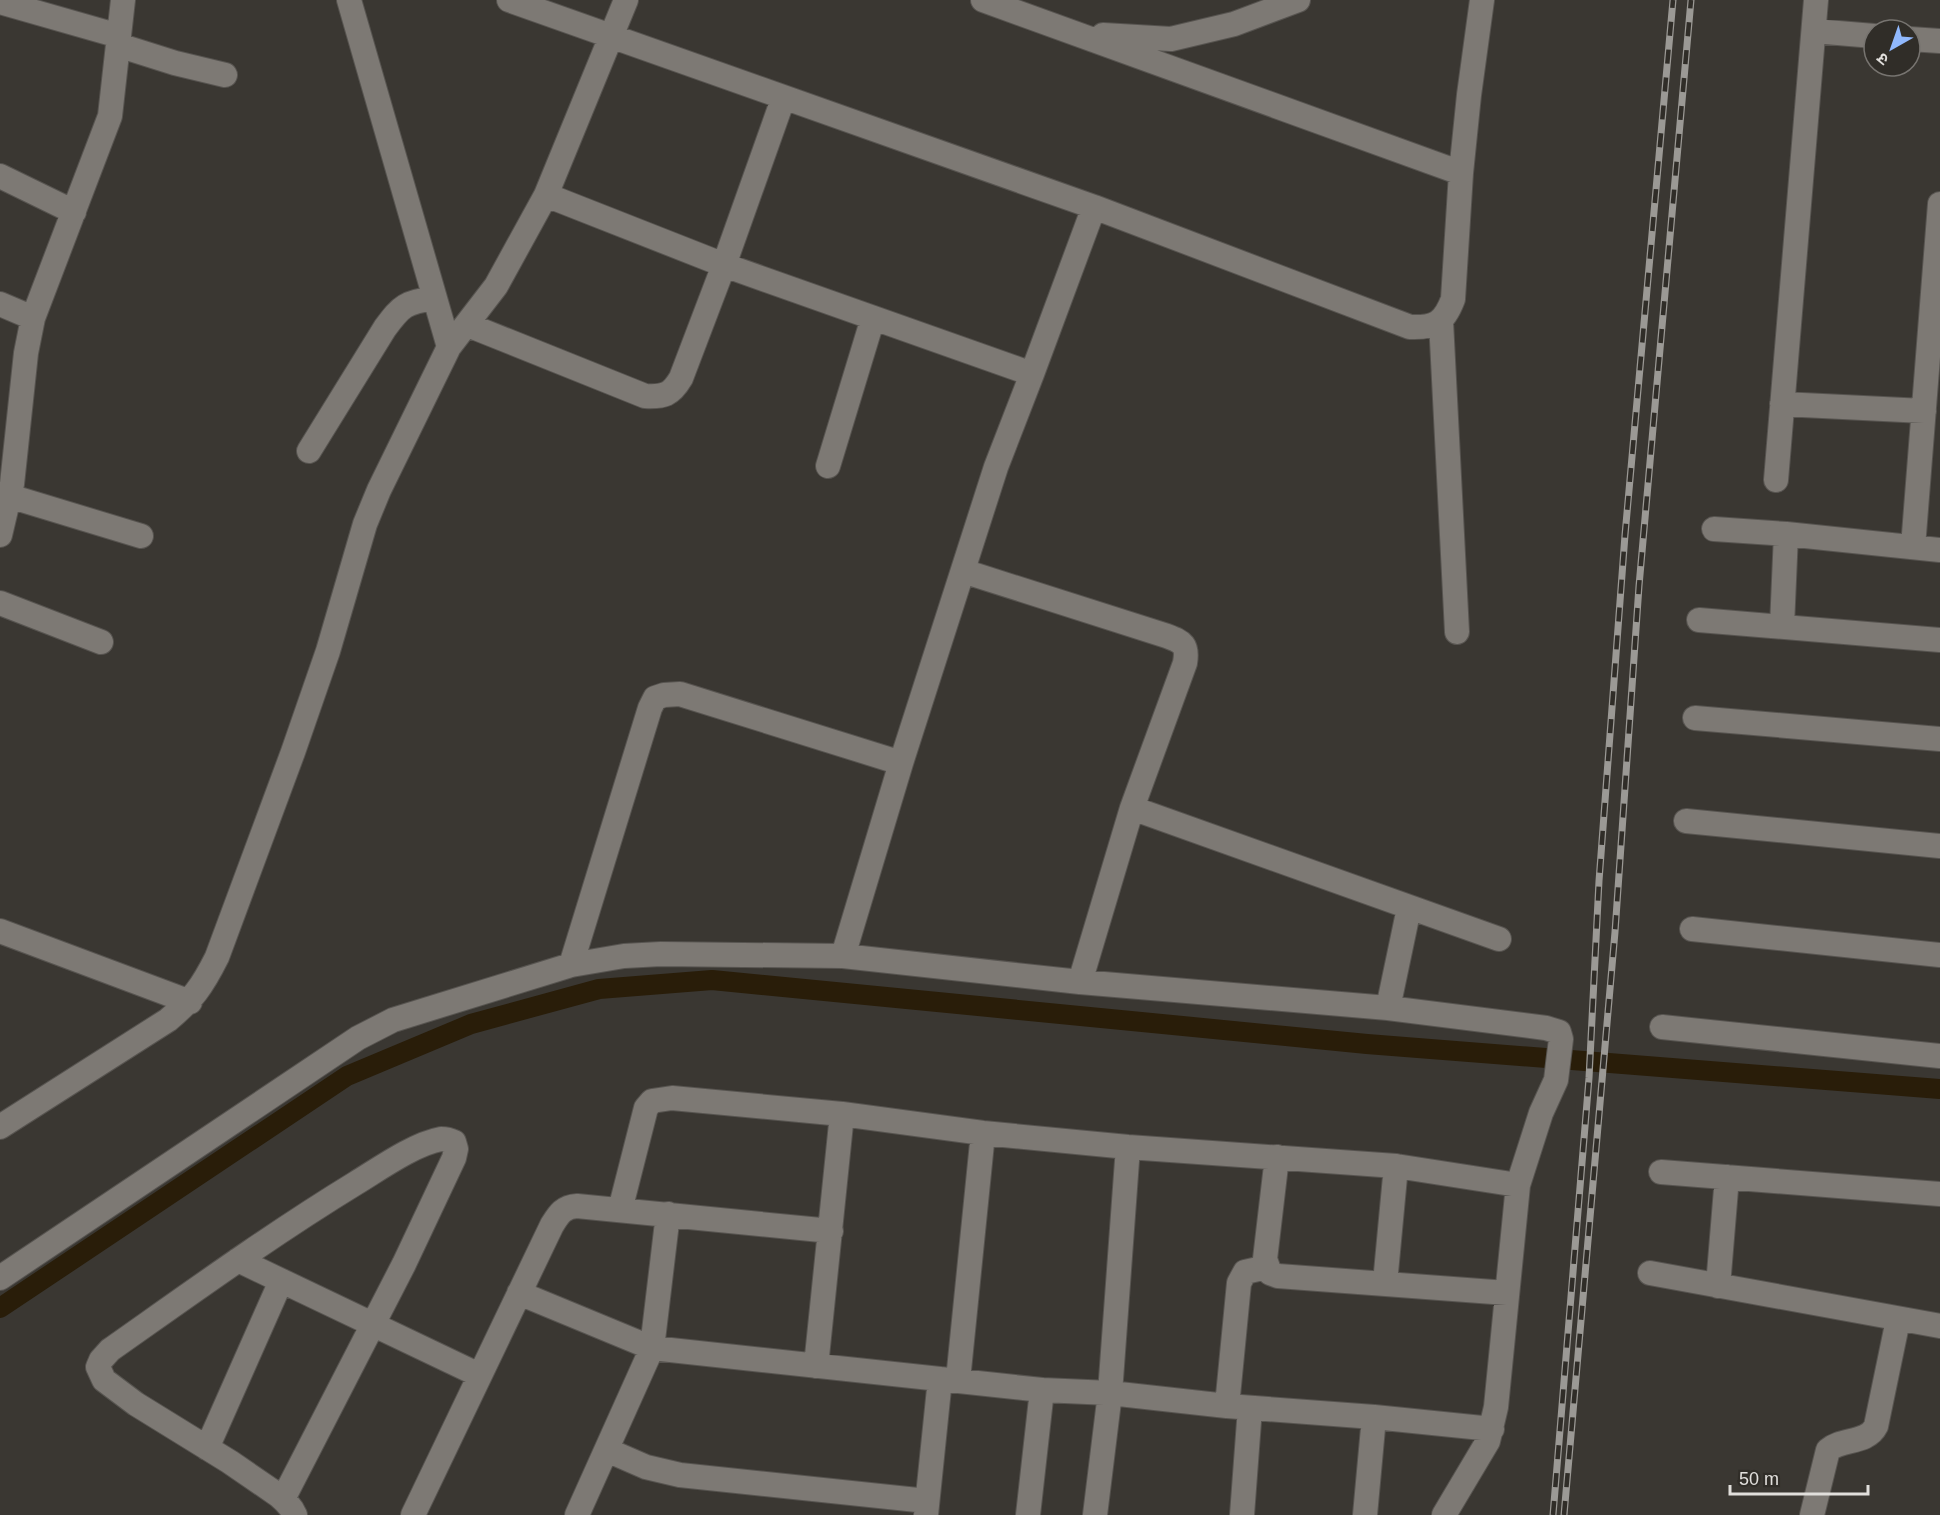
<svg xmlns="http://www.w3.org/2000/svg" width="1940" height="1515" viewBox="0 0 1940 1515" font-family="Helvetica,'Noto Sans Devanagari',sans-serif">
<rect width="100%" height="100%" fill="#3a3732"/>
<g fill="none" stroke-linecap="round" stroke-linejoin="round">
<path stroke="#291d09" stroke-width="20" d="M0,1308L347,1076L471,1024L599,989L712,980L1367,1044L1940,1089"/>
<g stroke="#575450" stroke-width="26">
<path id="minor" d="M349,0L449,347
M509,0L1094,207L1410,327C1435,328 1444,323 1453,299L1461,173L1469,95L1482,0
M983,0L1461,173
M0,2L119,36
M1814,31L1874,36
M1103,35L1171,39L1234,24L1298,0
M1910,39L1940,41
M118,45L175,63L225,75
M0,176L74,212
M546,195L724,265L783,99
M0,304L33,318
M1441,321L1457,632
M468,325L645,396C664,397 671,395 681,378L724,265L1032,374
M1782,404L1924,411
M309,451L385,328C402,305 405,303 434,298
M828,466L873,318
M1776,480L1816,0
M9,496L141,536
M1714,529L1786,534L1940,550
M0,535L12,484L26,353L33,318L110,116L123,0
M1913,547L1940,204
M963,571L1167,636C1183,642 1188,645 1185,663L1132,808L1080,982
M0,603L101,642
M1699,620L1940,640
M1782,626L1786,534
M1695,718L1940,739
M1132,808L1499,939
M1686,821L1940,846
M1692,929L1940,955
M0,931L190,1002
M843,956L901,763L996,467L1032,374L1094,207
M571,965L650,708L655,698L664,695L680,694L901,763
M1388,1008L1409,908
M1662,1027L1940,1056
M0,1127L168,1020C193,999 202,987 217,957L293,752L328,651L365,524L379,490L449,347L496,286L546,195L626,0
M1277,1157L1265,1259L1270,1273L1278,1276L1507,1293
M1661,1172L1940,1194
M620,1210L646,1108L652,1101L672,1098L842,1114L983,1133L1128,1147L1396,1166L1518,1185
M238,1260L479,1375
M1650,1273L1940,1326
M0,1278L358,1038L393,1020L571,965L624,956L661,954L843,956L1080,982L1388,1008L1546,1028L1559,1032L1561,1039L1556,1080L1541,1113L1518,1185L1496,1407L1488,1441L1444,1515
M1385,1283L1396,1166
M1718,1286L1727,1177
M519,1293L652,1348L1042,1390L1110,1393L1227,1406L1374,1417L1492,1429
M816,1366L842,1114
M958,1380L983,1133
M1227,1406L1239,1283L1245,1272L1267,1267
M207,1448L281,1281
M607,1450L646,1467L680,1475L927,1501
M283,1499L404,1264L454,1158L456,1149L454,1142C450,1140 446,1139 441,1139C414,1144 379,1169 356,1183C271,1235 191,1293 110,1350L101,1360L98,1367L104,1380L136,1404L230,1462L278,1495C285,1501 291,1506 295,1515
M413,1515L552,1225C559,1214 563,1207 577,1206L831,1231
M577,1515L652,1348L668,1214
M926,1515L940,1379
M1028,1515L1042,1390
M1095,1515L1110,1393L1128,1147
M1242,1515L1250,1408
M1365,1515L1374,1417
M1812,1515L1828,1450C1842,1438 1867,1444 1876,1426L1898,1320"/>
</g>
<use href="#minor" stroke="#7d7974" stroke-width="24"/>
<g stroke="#9b9995" stroke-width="7">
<path id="rail" d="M1553,1515L1589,1078L1599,881L1625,535L1673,0
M1564,1515L1615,932L1639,586L1691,0"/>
</g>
<use href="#rail" stroke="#302d28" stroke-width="4.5" stroke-dasharray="14" stroke-linecap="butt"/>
</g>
<g transform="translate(1892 48) rotate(220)"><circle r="28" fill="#302d28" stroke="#777470" stroke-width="1.5"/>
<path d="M0-4.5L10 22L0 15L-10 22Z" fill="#90b8fd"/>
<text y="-9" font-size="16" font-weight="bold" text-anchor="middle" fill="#e1dfdc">उ</text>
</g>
<path d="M1730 1485v9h138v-9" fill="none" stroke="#e1dfdc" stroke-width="3"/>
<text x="1739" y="1485" font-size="18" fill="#e1dfdc" stroke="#302d28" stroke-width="4.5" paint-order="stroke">50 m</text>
</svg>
